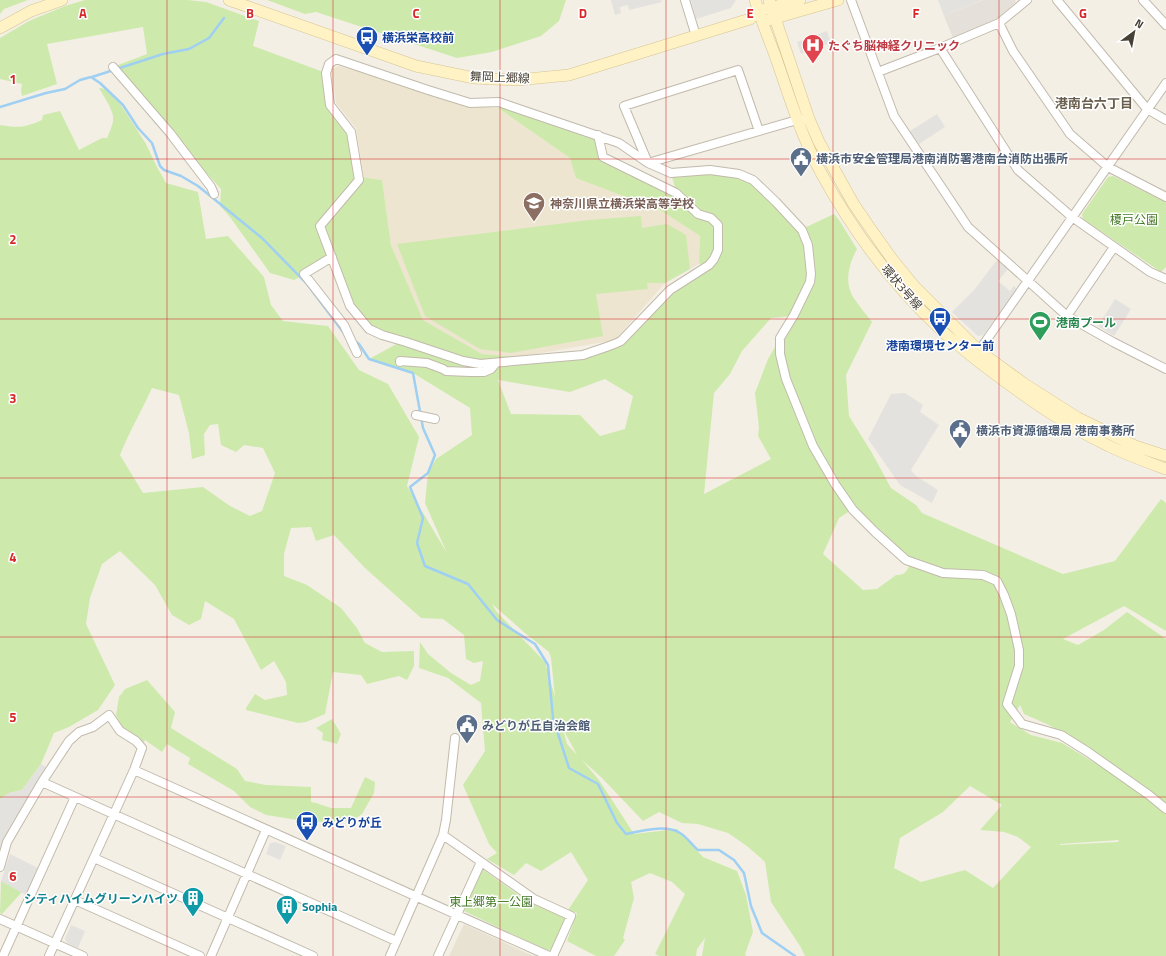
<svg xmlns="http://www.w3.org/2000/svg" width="1166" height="956" viewBox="0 0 1166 956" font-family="'Titillium Web','Noto Sans JP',sans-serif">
<rect width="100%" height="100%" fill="#f3efe5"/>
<path fill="#e8e2d3" d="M464,924L533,956H449Z"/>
<path fill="#e5e1da" d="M983,0H1015L1016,2L996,19L953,38L944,16Z"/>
<path fill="#ede5cf" d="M339,66L416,88L467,106L498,108L570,158L577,178L660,210L700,236L699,264L665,283L615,340L519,357L482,354L423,320L391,245L382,180L364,178L356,128L336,103L331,69Z"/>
<path fill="#cdeaac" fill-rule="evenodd" d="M0,0H28L4,9L0,14Z
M85,0H187L206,2L259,21L253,46L326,73L330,105L351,132L359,177L382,180L391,245L423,320L482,354L519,357L576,359L590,357L619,342L665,294L710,262L699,264L700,236L660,210L576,178L570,158L498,108L510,106L600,136L603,157L676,192L671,173L710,170L753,180L802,229L834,214L839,220L857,249C849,263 844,282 853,297C859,306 866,314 872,322L846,375L849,416L872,453L891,488L916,505L922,513L1063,574L1115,561L1161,499L1166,503V631L1124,606L1063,639L1078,645L1104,630L1127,612L1166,639V807L1082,746L1049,725L1024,714L1020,705L1010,722L1031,735L1062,743L1154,799L1166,810V956H805L800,946L771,902L765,862L747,846L728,833L698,824L682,823L659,812L643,821L602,778L582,760L599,780L634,834L677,829L703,857L737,871L746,895L753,932L745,954L746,956H702L705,938L697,949L696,956H659L655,954L685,894L672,882L650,873L631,882L634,898L623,938L625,940L614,956H596L567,941L577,913L568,910L588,880L571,852L541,871L526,863L514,875L487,859L497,853L489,844L463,785L485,751L481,703L448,678L419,668L420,642L428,654L451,673L471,685L480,681L483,661L474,663L466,659L464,635L443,619L421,618L365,568L334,535L316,541L311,527L291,528L284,554V576L307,585L341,608L357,628L365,643L382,652L414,651V666L407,680L399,676L367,684L361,675L333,672L325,714L306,722L298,723L246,710V708L255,694L265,700L287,695L286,682L274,661L261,670L234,619L205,601L201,619L189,625L172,615L155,585L120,551L102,564L90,598L86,624L115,685L98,710L69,727L54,733L41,764L22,790L9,793L0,799V125C18,128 24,128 42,120L43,115L60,111L79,150L102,138H107C109,133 114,123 113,117C113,110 103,95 99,88L105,89L121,105L146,144L156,165L166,183L198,192L206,239L228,236L264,277L271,305L283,321L328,326L359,370L388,384L419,437L407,486L447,553L425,503L428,473L436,459L472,435L470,408L413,373L369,359L402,341L382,335L350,306L332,258L294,280L270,273L230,217L220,206L221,189L170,133L113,67L147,54L143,27L47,44L57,84L22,96L21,91L22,84L0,79V38L29,21L65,6ZM793,316L768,359L755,393L759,427L758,436L771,459L704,494L714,393L730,374L742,351L771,318ZM605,379L633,396L625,429L600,436L580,415L511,414L498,380L570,392ZM152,388L179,395L189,433L192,459L205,455L204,434L210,425L218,424L221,445L236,452L244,445L263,448L275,473L262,511L250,516L230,506L203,487L143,493L120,455C129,432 142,410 152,388ZM856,507L911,560C909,568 906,576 896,575L877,589L863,590L823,554L839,518ZM492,604L525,633L549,652L551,658L555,697L545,662L496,611ZM563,729L577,755L567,744ZM970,786L1002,805L980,830L1004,832L1018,837L1031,847L993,888L965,870L921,882L894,868L900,838L943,812ZM1119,840L1118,842L1060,845V844Z
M267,0H566L559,21L541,36L492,52L457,58L316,12L305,14Z
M1113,176L1166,202V267L1161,272L1083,219L1082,214L1108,177Z
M641,216L642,228L667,224L686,235L690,269L665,283H647L648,289L596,294L603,336L511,353L480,349L425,316L397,244L589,220Z
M147,680L175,712L171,728L237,769L245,781L266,785L311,787V802L316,803L331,808H351L365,777L375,782L374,793L362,814L353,820L326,822L304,821L266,815L250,807L234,791L188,764L190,758L167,744L162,752L145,740L143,743L124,732L116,715L119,697L125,689Z
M332,719L341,734L337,744L322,740L323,733L316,728Z
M482,869L527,901L565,918L552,949L548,951L464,911Z
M1,881L22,892L2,914L0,913Z"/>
<path fill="#e4e2de" d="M611,0H661L662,2L629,10L628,5L620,7L621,13L615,15Z
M691,0H736L731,8L696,19Z
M938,0H982L944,16Z
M827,31L831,43L801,54L797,42Z
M937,114L945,127L919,144L910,131Z
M997,260L1008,269L998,281L1010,291L1014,286L1017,289L983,335L978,336L952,312L974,290Z
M1115,299L1131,309L1114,336L1098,326Z
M905,393L923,405L920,412L939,425L911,470L916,476L938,490L932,503L900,485L868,439L891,394Z
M41,764L48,768L1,850L0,847V799L9,793L22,790Z
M275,842L286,846L280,860L266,854L270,843Z
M10,854L38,868L26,895L1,881Z
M71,925L85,931L78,948L67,943L65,939Z"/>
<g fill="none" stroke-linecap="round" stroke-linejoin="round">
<path stroke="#9fcff3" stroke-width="2.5" d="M92,77L163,54L189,49L209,38L224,18
M0,107L46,93L65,89L80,80L91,77L100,83L123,105L138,128L152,143L160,166L164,170L181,176L198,186L262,238L307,284L343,332
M355,341L359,344L369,359L413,373L423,428L435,455L428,473L410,487L423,518L417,543L425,566L468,584L497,620L535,644L548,665L553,718L569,768L598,784L617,823L626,834C641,831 666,824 680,833C687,837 692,845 698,850H719L734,860L744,873L751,906L762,933L795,956"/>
<g stroke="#c2baab" stroke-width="10">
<path id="street" d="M685,0L696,36
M851,0L894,116L968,227L1067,316L1113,342L1166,369
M1057,0L1147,109L1166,120
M1143,0L1166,25
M999,23L1013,51L1070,134L1108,167L1166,197
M940,48L1018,170L1072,217L1150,272L1166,279
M113,67L170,133L211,187L214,194
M878,72L940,48L999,23L1027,0
M759,131L738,70L624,106L648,163L671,173L710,170L739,174L753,180L776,202L802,230L808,245L811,274L810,282L794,315L780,338V354L786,379L813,446L835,484L853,510L875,532L906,560L943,573L983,575L997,581L1004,595L1011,614L1019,650V666L1007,704L1022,724L1061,735L1088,752L1149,795L1166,809
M598,135L603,157L676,193L698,214L711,218L718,225V250L714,259L709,265L670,290L621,341C609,347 596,350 583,355L480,364L463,361L406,342L382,335L369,329L350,306L320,226L359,180L351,132L330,105L326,73L329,64L336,59L428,90L470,103L499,102L510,106L619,143L648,163L797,120H802
M332,257L304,274L344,325L357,353
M1067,316L1114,247
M976,355L1166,83
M400,362V361L427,363L443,369L446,371L470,372H484L491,369L496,363
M416,415L435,419
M134,770L549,956
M42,782L396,941
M443,835L534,899L571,916L553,956
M94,858L313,956
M0,867L7,842L42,782L69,741L79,732L93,727L109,715L120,731L136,741L142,748L134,770L49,956
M75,900L200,956
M0,919L83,956
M3,956L75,797
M211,956L266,830
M390,956L443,835L446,820L455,738
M438,956L481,862"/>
</g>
<g stroke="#d6c493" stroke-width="12">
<path id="secondary" d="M229,0L416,66L474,78L517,80L569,75L750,19L758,11L800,0
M755,0C761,20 769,39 776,58C789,96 801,135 820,171C852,230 893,285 942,331C965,352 989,370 1014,388C1044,410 1075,430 1109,446C1127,455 1147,462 1166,469
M769,0L809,119L819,142L853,203L870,228L892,259L914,286L979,351L1026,385L1078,418L1135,446L1166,456
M768,20L838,0
M0,28L31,11L62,0"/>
</g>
<use href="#street" stroke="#fff" stroke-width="8"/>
<use href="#secondary" stroke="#fff2c4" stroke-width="11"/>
</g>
<path fill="none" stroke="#d62828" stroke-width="1" stroke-opacity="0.55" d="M167,0V956M333,0V956M500,0V956M666,0V956M833,0V956M999,0V956M0,159H1166M0,319H1166M0,478H1166M0,637H1166M0,797H1166"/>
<defs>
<g id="bus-pin" transform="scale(1.15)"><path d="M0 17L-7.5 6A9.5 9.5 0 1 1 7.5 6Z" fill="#1a4fb4" stroke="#fff"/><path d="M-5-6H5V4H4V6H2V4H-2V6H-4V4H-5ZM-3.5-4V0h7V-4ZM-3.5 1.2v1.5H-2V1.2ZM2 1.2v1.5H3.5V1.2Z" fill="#fff"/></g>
<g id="hospital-pin" transform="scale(1.15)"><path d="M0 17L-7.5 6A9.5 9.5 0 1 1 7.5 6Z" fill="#e0444e" stroke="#fff"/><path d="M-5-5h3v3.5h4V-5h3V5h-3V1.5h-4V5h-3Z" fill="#fff"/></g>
<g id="civic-pin" transform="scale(1.15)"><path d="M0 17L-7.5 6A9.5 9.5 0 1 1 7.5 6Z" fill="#5c6f8a" stroke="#fff"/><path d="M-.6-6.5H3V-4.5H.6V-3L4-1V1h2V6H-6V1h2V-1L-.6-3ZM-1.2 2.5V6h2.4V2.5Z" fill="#fff"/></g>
<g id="school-pin" transform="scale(1.15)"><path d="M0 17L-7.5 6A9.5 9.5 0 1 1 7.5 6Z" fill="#8d6e63" stroke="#fff"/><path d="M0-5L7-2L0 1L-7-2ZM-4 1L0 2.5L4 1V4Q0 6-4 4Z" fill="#fff"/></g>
<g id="stadium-pin" transform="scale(1.15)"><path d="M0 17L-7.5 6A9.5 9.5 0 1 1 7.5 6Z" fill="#2e9e5b" stroke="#fff"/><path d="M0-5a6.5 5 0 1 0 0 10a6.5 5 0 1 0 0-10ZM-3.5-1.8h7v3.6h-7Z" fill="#fff"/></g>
<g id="building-pin" transform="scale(1.15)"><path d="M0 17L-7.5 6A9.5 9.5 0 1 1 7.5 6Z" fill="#0f9aa8" stroke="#fff"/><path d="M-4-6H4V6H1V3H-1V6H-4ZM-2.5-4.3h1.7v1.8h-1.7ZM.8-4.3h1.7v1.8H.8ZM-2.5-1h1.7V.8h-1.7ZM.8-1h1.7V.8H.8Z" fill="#fff"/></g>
</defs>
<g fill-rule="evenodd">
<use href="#bus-pin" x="367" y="37"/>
<use href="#hospital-pin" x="813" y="45"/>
<use href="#civic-pin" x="801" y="158"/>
<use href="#school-pin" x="534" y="203"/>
<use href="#bus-pin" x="940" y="318"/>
<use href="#stadium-pin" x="1040" y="322"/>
<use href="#civic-pin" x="960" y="430"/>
<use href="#civic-pin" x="467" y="725"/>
<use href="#bus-pin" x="307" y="822"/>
<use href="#building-pin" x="193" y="898"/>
<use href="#building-pin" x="287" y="906"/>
</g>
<g text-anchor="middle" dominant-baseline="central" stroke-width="3" stroke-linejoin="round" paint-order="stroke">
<g font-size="12" font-weight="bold" fill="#164399" stroke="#fff" text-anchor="start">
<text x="382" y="37">横浜栄高校前</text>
<text x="940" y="345" text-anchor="middle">港南環境センター前</text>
<text x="322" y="822">みどりが丘</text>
</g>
<g font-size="12" font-weight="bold" fill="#be3a42" stroke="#fff" text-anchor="start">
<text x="828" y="45">たぐち脳神経クリニック</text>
</g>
<g font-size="12" fill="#464035" stroke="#fff">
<text transform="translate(500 77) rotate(2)">舞岡上郷線</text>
<text transform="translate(902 287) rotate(49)">環状3号線</text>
</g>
<g font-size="12" font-weight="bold" fill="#4e5e75" stroke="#fff" text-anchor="start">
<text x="816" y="158">横浜市安全管理局港南消防署港南台消防出張所</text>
<text x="976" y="430">横浜市資源循環局 港南事務所</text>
<text x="482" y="725">みどりが丘自治会館</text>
</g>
<g font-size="12" font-weight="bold" fill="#785e54" stroke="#fff" text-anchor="start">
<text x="550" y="203">神奈川県立横浜栄高等学校</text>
</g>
<g font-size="12" fill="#447a26" stroke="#fff">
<text x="1134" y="219">榎戸公園</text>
<text x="491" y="901">東上郷第一公園</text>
</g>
<g font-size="12" font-weight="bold" fill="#27864d" stroke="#fff" text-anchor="start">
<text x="1056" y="322">港南プール</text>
</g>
<g font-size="12" font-weight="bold" fill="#0d838f" stroke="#fff" text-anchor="end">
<text x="178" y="898">シティハイムグリーンハイツ</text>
<text x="302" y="906" text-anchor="start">Sophia</text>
</g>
<g font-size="13" font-weight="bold" fill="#695e4b" stroke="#fff">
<text x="1094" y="103">港南台六丁目</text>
</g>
</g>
<g font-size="13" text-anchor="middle" font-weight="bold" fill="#d62828" stroke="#fff" stroke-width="3" stroke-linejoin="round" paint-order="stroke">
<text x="83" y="18">A</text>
<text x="250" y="18">B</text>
<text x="416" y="18">C</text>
<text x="583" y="18">D</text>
<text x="750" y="18">E</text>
<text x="916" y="18">F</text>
<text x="1083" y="18">G</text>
<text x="13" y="84">1</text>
<text x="13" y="244">2</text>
<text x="13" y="403">3</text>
<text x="13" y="562">4</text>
<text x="13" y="722">5</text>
<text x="13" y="881">6</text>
</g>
<g transform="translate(1134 32) rotate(32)" stroke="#ffffff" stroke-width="3" paint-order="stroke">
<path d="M0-3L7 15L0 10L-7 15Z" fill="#464035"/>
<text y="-6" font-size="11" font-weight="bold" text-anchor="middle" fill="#464035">N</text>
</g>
</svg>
